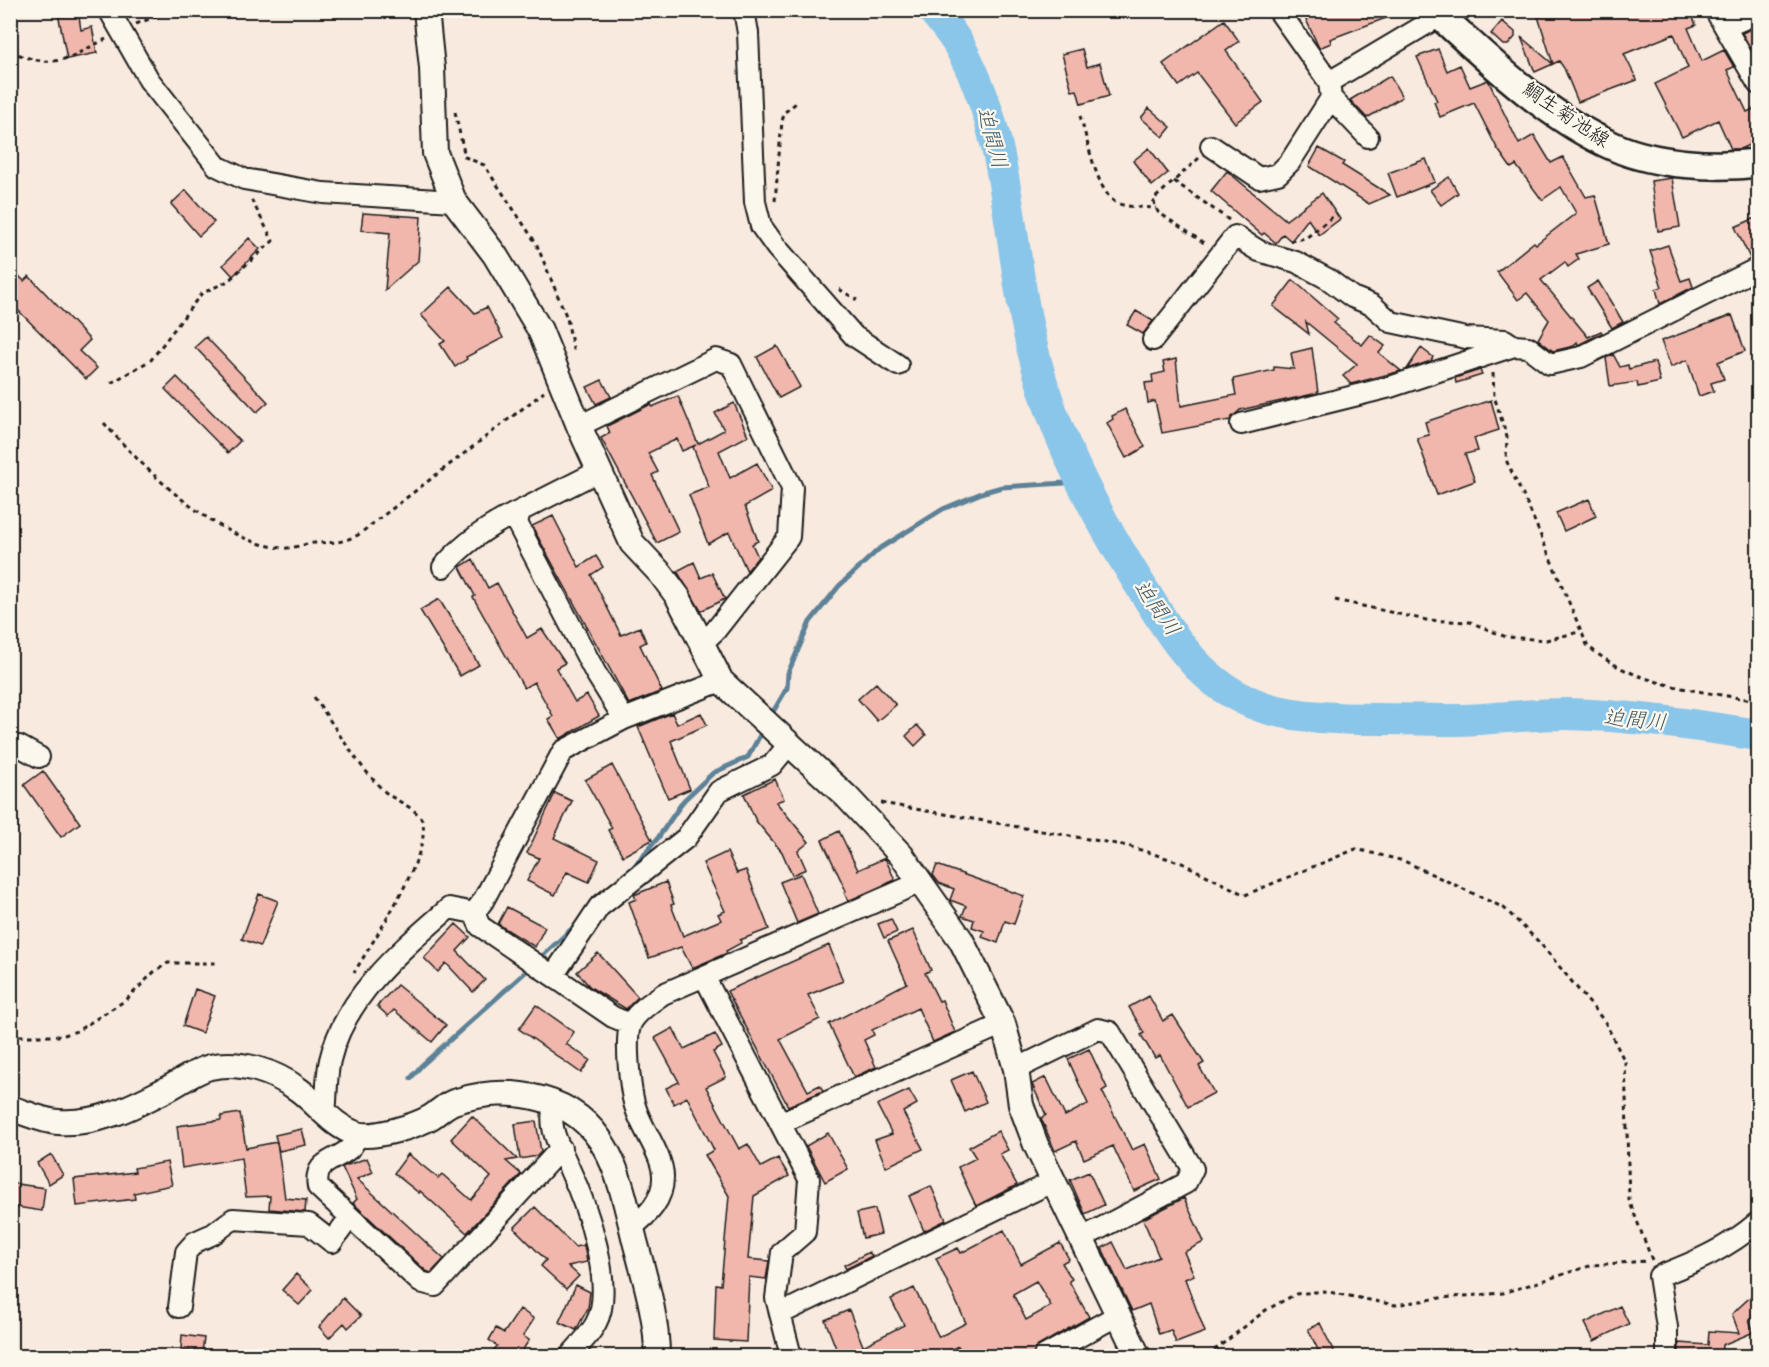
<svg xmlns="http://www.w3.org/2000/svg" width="1769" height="1367" viewBox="0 0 1769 1367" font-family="'Architects Daughter','Klee One',sans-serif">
<rect width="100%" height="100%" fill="#f9eadf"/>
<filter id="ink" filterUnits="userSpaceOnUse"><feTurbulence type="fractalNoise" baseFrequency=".0167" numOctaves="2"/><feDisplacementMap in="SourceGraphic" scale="12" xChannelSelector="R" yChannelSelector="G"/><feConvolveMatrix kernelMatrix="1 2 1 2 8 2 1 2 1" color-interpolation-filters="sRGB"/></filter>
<g filter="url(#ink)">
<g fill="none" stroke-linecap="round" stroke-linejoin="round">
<path stroke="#5d8297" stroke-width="5" d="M770,717L787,688L788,673L810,622L839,586L879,549L943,509L984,492L1002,487L1081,482
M630,871L658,838L684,800L713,773L748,757L764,728
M537,961L579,922
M411,1078L421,1066L531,967"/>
<path stroke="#89c6e9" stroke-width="32" d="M933,10C942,22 953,34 960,47C1014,144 1007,257 1036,362C1058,446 1100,522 1147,596C1180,649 1209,693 1273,710C1306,718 1342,719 1376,719C1404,719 1433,720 1461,720C1495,719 1530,714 1565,714C1629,715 1695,725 1758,735"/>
</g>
<path fill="#f1b7ac" stroke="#1c1c1c" stroke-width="1.5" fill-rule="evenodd" d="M71,10H78L81,30L92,27L97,53L67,59L58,13Z
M1315,10H1402V12L1330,39L1331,43L1319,48L1304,15Z
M1536,10H1562L1564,16L1576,10H1690L1696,25L1688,28L1702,61L1724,50L1734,67L1727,70L1747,112L1758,107V141L1740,149H1731L1718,120L1682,137L1655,84L1688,68L1674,34L1624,54L1637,80L1578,102L1564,68L1559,61L1553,64Z
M1224,20L1239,41L1226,51L1263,102L1235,123L1197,73L1179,86L1163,64Z
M1502,21L1515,32V37L1508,45H1503L1491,34Z
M1758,26V61L1742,33Z
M1521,37L1553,64L1535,72Z
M1082,49L1087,67L1100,63L1109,96L1081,104L1077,90L1072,91L1062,54Z
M1438,49L1447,71L1460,65L1470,87L1488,80L1519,144L1534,135L1551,163L1563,157L1586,197L1595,195L1609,244L1576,254L1579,259L1568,267L1565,262L1541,280L1588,337L1601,331L1602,333L1578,345L1577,342L1574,346L1553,351L1538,339L1549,320L1527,293L1518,300L1497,272L1534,242L1536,244L1576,213L1561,187L1542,200L1516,165L1511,168L1497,148L1474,103L1440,117L1434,102L1437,101L1417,57Z
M1390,76L1402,97L1367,118L1350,100Z
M1149,108L1171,127L1163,137L1141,118Z
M1149,148L1168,173L1152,186L1133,161Z
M1319,148L1344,162L1342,165L1390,195L1369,204L1309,166Z
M1426,159L1435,182L1397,197L1388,173Z
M1227,171L1286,220L1322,193L1340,219L1319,235L1308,219L1291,241L1283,234L1276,243L1264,233L1262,235L1211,191Z
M1449,177L1458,193L1441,205L1430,190Z
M1672,178L1680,227L1658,231L1651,181Z
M186,190L214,222L199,236L171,204Z
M363,213L421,217L418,261L385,290L390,233L361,230Z
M1758,217V256L1750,258L1735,227Z
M249,238L260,249L233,276L223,265Z
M1668,245L1681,281L1690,278L1693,287L1660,304L1656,289L1662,287L1650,251Z
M10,267L24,281L29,276L90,340L79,351L97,368L86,379L10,302Z
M1293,280L1338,319L1334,323L1362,345L1370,335L1385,346L1379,353L1401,371L1351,384L1343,376L1357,364L1306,322L1309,334L1273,306Z
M1598,281L1623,322L1612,328L1587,288Z
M451,287L475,313L487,307L503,338L466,357L467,359L455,367L440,344L445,341L421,315Z
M1136,311L1153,321L1143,334L1127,325Z
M1732,315L1745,351L1718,362L1724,379L1711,383L1714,391L1699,396L1687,360L1671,367L1661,341Z
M206,337L268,402L257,412L195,347Z
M777,346L800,387L779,398L757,357Z
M1312,348L1318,393L1240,410L1230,420L1162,433L1155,401L1148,403L1145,383L1153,382L1152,375L1165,372L1163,362L1176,359L1181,406L1236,395L1233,379L1274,370V367L1294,369L1291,353Z
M1421,348L1433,357L1431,361L1407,369Z
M1613,354L1620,367L1628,365L1629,369L1655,362L1660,382L1638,387L1637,382L1610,386L1606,358Z
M1480,370L1482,375L1456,383L1455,378Z
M177,377L240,441L228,453L165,389Z
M602,380L611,397L596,404L587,387Z
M678,396L698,444L724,430L715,413L734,403L748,436L719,451L730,478L757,463L772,491L745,506L758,541L752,544L758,557L747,571L729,532L708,544L689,495L709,487L693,447L696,445L682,451L677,439L648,453L658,472L652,475L679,532L657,543L601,438L610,433L607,426L651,404L652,407Z
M1491,400L1499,430L1474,438L1478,451L1465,454L1475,481L1437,495L1417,438L1429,435L1425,422Z
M1125,409L1145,447L1126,458L1107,423L1113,419L1112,416Z
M1589,499L1596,516L1564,531L1556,513Z
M553,516L579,567L596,556L603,567L591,575L621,635L640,627L646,642L640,645L662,691L629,704L532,526Z
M473,559L488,588L497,583L527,638L542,629L565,663L556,668L575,702L587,695L599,716L560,739L548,719L553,716L534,682L524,688L473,597L475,596L460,567Z
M694,562L701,578L712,573L725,599L701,611L677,571Z
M439,599L479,665L460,676L420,610Z
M876,683L896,705L877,721L858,699Z
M672,713L677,724L701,713L707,725L671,741L690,789L668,798L638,727Z
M917,725L926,735L915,746L906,736Z
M612,765L652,840L623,856L608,830L612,828L585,780Z
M43,771L80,823L61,837L24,785Z
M775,779L784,799L776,802L809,842L798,851L806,869L792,875L782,852L756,821L744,794Z
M555,793L572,801L554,838L599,860L589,882L567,872L555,895L527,881L539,858L527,853Z
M839,831L858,870L885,858L895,880L848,901L844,892L846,891L822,840Z
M727,852L737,873L746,870L769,929L740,940L741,943L726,951L727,953L692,968L681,947L649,958L629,902L636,899L634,895L666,882L674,904L671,905L683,936L721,920L718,914L725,911L703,863Z
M937,865L1024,896L1014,924L1005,921L998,943L982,937L984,931L972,927L974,920L962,916L966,906L950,900L954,889L939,883L933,875Z
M801,874L818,914L797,923L780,882Z
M259,894L278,901L260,946L242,939Z
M507,907L545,927L535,947L498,924Z
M891,919L897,932L884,938L878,924Z
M456,924L470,937L457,951L485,980L473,992L446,963L438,972L424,958Z
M913,930L931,970L925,973L939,1001L942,1000L955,1032L933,1042L918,1008L872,1030L874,1035L864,1040L876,1067L854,1077L829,1024L907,983L888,941Z
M829,945L843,981L808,995L820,1019L780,1039L808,1091L820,1085L823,1091L788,1106L727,991Z
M598,953L638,997L626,1009L590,987L577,972Z
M397,985L446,1025L432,1042L394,1010L388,1016L377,1006Z
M195,989L215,996L202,1033L183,1026Z
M1149,996L1163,1021L1173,1015L1204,1063L1199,1066L1214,1093L1188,1107L1160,1055L1155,1058L1141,1035L1144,1033L1129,1007Z
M536,1005L574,1032L566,1044L590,1060L581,1073L519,1029Z
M673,1028L684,1049L715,1034L722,1047L713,1052L726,1077L706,1087L739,1149L748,1144L761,1167L778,1158L789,1176L754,1196L748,1259L769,1261L766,1279L749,1277L746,1342L714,1340L716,1284L721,1285L729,1196L705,1155L714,1150L687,1097L674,1104L666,1088L679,1082L655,1038Z
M1089,1049L1107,1088L1102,1091L1132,1150L1145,1144L1161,1179L1134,1191L1113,1146L1084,1159L1076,1141L1055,1151L1041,1118L1046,1115L1032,1084L1046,1077L1065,1116L1088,1104L1068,1059Z
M972,1071L986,1102L965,1112L951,1080Z
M909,1090L917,1104L903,1112L923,1149L886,1167L875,1140L892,1134L877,1105Z
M240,1113L246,1148L277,1142L285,1198L306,1200L305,1212L269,1209L270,1196L246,1197L241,1158L182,1168L177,1126L221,1120V1116Z
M472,1116L517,1159L506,1161L521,1174L467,1233L420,1191L419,1193L394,1173L408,1154L438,1178L442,1174L471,1200L491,1177L451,1139Z
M536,1121L541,1152L537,1156L520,1159L515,1124Z
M302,1129L306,1145L279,1151L275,1135Z
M998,1131L1008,1150L1000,1154L1017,1185L976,1206L958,1167L976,1158L969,1147Z
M828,1133L848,1169L825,1182L806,1146Z
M51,1154L63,1175L49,1184L37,1163Z
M367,1158L373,1172L357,1179L444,1259L431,1273L426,1271L353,1203L357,1199L342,1167Z
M167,1162L172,1185L134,1193L135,1199L77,1206L74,1179L135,1172L134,1168Z
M1089,1172L1104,1205L1085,1214L1070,1180Z
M10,1183L45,1188L42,1211L10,1206Z
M931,1186L946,1220L924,1231L909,1196Z
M1184,1198L1204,1242L1184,1252L1194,1275L1185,1279L1205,1332L1176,1343L1171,1330L1159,1334L1149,1304L1132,1311L1102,1248L1113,1242L1127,1270L1159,1257L1143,1219Z
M535,1207L575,1247L584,1245L587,1262L568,1266L579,1276L566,1289L541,1266L546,1260L514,1228Z
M875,1209L881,1234L863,1238L857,1213Z
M1004,1230L1021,1264L1060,1243L1069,1259L1062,1263L1072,1279L1069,1281L1089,1317L1038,1346L1032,1356H964L958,1346L938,1356H839L825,1320L849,1310L863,1346L904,1325L891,1299L914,1288L939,1337L966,1323L936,1258L958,1248L961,1253ZM1036,1281L1051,1306L1026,1320L1013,1294Z
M869,1252L872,1256L846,1269L844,1265Z
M296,1274L313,1290L299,1305L282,1290Z
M576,1285L590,1292L588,1308L576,1330L559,1322Z
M1758,1290V1312L1749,1320L1754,1332L1722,1345L1721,1356H1679V1343L1708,1345L1709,1331L1739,1333L1732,1314Z
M343,1298L361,1316L348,1328L344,1323L329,1338L319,1327Z
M1620,1306L1629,1324L1594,1341L1585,1323Z
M520,1309L534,1319L523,1336L529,1340L519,1356H490L497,1346L489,1340L496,1328L504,1333Z
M1320,1323L1334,1352L1324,1356H1321L1308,1329Z
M182,1335L204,1338L202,1352L181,1350Z"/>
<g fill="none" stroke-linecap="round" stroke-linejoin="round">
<g stroke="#1c1c1c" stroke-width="24">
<path id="minor" d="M109,10L149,80L217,166L244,179L323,193L454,201
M744,10L748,33L755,202L761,226L776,247L854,336L898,365
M1715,10L1758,84
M1725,27L1758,13
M1329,82L1440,16L1457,10
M1331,98L1368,137
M1211,146L1259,178L1278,174L1290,162L1331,98L1329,82L1278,10
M1153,340L1235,236L1259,251L1296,262L1328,279L1352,297L1372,305L1391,322L1466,338L1505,340L1514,346
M1241,424L1390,387L1514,346L1528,347L1550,364L1581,357L1758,268
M579,426L716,359L731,364L792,488L789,537L715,631L701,644
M599,471L520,511L517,523L595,672L624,719
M443,567C464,543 491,524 520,511
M10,747L19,746L39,757
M474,913L483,901L563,751L624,719L721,681
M474,913L480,926L613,1017L630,1024
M553,976L599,907L686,838L719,791L772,765L790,743
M704,976L809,1179L805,1232L782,1252L776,1298L791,1356
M1016,1069L1098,1029L1110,1032L1193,1169L1186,1183L1082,1238
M554,1102C548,1131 558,1142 569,1168C586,1204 616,1286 596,1323C590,1335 578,1346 570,1356
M325,1115C327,1097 326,1077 330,1060C345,996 402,949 449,908L474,913
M780,1123L1003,1024
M358,1134C356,1138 354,1144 351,1147C337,1162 313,1159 318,1187L420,1282L435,1286L561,1148
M632,1227C648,1215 663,1200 663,1178C664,1157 642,1129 636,1109C630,1093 625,1042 630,1026C634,1013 652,1002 663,994L921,882
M179,1307L186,1252L195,1242L213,1234L233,1219L309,1224L332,1242L350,1217
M780,1314L1054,1181
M1044,1356L1118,1315
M1667,1356V1327L1659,1276C1696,1262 1728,1248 1758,1222"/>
</g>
<g stroke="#1c1c1c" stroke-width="28">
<path id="tertiary" d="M426,10L432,68L435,153L454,201L495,255L540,330L579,426L632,543L661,574L678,597L721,681L847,797L902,856L961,940L1003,1024L1016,1069L1021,1105L1036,1145L1138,1356
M10,1108C26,1113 43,1121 58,1122C97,1125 132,1107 165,1090C179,1083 195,1071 210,1067C240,1060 275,1072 299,1090C319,1105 332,1126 357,1134C373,1139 416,1126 431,1117C439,1112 447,1103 457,1101C486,1092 512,1091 542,1099C611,1118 620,1181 635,1241C645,1279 657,1317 657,1356"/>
</g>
<g stroke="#1c1c1c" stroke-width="32">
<path id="secondary" d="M1434,10C1486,58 1549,119 1615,147C1656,165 1715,168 1758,163"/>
</g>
<path stroke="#1c1c1c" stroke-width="3" stroke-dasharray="4.5 4.5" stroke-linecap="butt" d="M136,24L155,17L161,10
M10,51C57,71 65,59 106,39
M455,112L465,157L484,165L536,243L567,318L573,349L571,347
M1080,116C1087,137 1096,190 1115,202C1126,208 1144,207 1156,208
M1199,158L1153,200L1158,212L1207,245
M1174,181L1229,220
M775,201L782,121L785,112L796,103
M1290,241L1306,238L1332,217
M839,289L857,300
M1493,373L1494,396L1507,437L1506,460L1529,508L1587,645C1631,686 1701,691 1758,701
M111,383L151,360L201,294L228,281L273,241L250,197
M104,423C145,470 217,542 282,548C293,549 303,544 314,543C333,542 340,544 358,535L544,392
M1335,600L1426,620L1470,622L1506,637L1546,640L1579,632
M314,697C336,728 355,762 382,789C392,800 416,807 422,820C434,852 371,943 354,973
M881,803L1128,846L1182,863L1245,895L1356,849L1404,861L1504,908L1540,943L1605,1022L1625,1062L1629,1200L1652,1260
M10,1036H61L77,1031L126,1000L155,971L168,963H219
M1207,1356L1266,1310L1296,1294L1324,1291L1395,1305L1440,1298L1503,1293L1593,1265L1646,1261
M1754,1356L1758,1347"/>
<use href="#minor" stroke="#fbf7ec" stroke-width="20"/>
<use href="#tertiary" stroke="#fbf7ec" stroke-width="24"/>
<use href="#secondary" stroke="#fbf7ec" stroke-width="27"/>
</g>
</g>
<g text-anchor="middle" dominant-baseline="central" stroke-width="4.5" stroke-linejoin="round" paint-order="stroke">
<g font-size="20" fill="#1c1c1c" stroke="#fbf7ec">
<text transform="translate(1566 115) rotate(34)">鯛生菊池線</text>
</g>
<g font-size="21" font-style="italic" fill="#425864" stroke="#fbf7ec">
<text transform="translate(992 138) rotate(75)">迫間川</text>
<text transform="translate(1157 608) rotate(55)">迫間川</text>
<text transform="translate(1635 720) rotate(5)">迫間川</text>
</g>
</g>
<rect width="1769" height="1367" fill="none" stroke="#fbf7ec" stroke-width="36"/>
<rect x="18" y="18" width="1733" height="1331" fill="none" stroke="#1c1c1c" stroke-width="2" filter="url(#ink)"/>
</svg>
